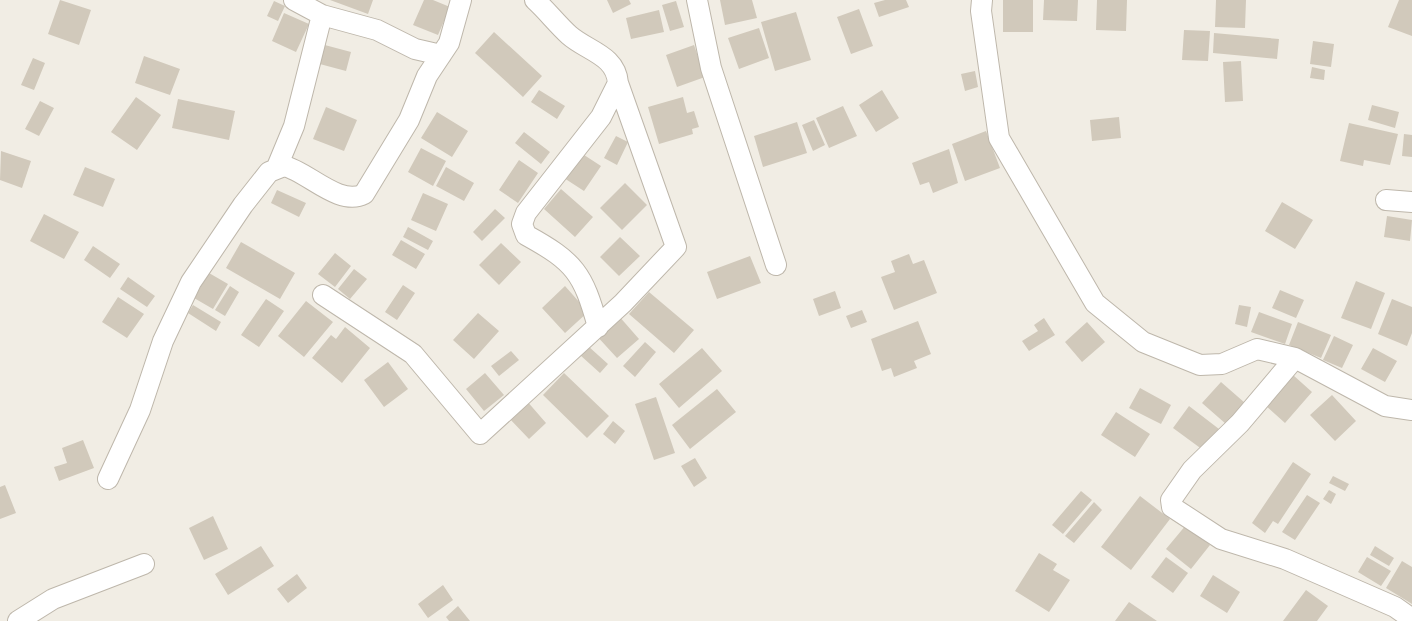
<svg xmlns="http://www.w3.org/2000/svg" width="1412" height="621" viewBox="0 0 1412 621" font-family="Commissioner,sans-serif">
<rect width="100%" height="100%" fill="#f1ede4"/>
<path fill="#d1c9bb" d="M60,0L91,10L79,45L48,34Z
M330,0H373L368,14Z
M424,0H433L450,7L438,35L413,25Z
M607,0H629L631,4L613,13Z
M720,0H752L757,18L725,25Z
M885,0H906L909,7L879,17L874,3Z
M1003,0H1033V32H1003Z
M1044,0H1078L1077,21L1043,20Z
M1097,0H1127L1126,31L1096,30Z
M1216,0H1246L1245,28L1215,27Z
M1399,0H1412V36L1388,27Z
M274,1L285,6L278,21L267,16Z
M676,1L684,27L670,31L662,5Z
M859,9L873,46L851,54L837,17Z
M659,10L664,32L631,39L626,18Z
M796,12L811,60L775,71L761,22Z
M284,13L309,24L296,52L272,41Z
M759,28L769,58L739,69L728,38Z
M1184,30L1210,31L1208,61L1182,60Z
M494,32L542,76L523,97L475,53Z
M1214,33L1279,39L1277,59L1213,53Z
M1313,41L1334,44L1331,67L1310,64Z
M321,44L351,52L346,71L316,63Z
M694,45L705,77L677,87L666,55Z
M144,56L180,69L170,95L135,83Z
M33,58L45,63L34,90L21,85Z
M1241,61L1243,101L1225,102L1223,62Z
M1312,67L1325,70L1324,80L1310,78Z
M975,71L978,87L965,91L961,74Z
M539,90L565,106L557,119L531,102Z
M882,90L899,118L876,132L859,105Z
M136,97L161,115L137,150L111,132Z
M683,97L687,113L694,111L699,127L692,129L693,134L659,144L648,107Z
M178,99L235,111L229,140L172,128Z
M40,101L54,108L39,136L25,129Z
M1372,105L1399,112L1395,128L1368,120Z
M843,106L857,136L829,148L816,118Z
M326,107L357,120L344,151L313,139Z
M437,112L468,131L452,157L421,138Z
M1119,117L1121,138L1092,141L1090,120Z
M814,120L825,145L813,151L802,125Z
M797,122L807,153L763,167L754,136Z
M1349,123L1398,134L1390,165L1364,160L1363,166L1340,161Z
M986,131L1000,168L965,181L952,144Z
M524,132L550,152L541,164L515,143Z
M1404,134L1412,135V157L1402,156Z
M616,136L628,142L617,165L604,158Z
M421,148L446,161L433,186L408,172Z
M949,149L958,183L933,193L929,182L920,185L912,163Z
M1,151L31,161L22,188L0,180Z
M581,153L601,166L584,191L564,178Z
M519,160L538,173L518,203L499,190Z
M85,167L115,179L103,207L73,195Z
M446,167L474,183L464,201L436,186Z
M625,183L647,205L622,230L600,208Z
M561,189L593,217L575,237L544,209Z
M277,190L306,203L299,217L271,203Z
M423,193L448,204L436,231L411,220Z
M1282,202L1313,220L1295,249L1265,231Z
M495,209L505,218L482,241L473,232Z
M44,214L79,232L64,259L30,241Z
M1387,216L1412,220L1410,241L1384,237Z
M408,227L433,241L428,250L403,237Z
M620,237L640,256L619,276L600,257Z
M401,240L425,254L416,269L392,255Z
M241,242L295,273L280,299L226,268Z
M501,243L521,262L499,285L479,265Z
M93,246L120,264L110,278L84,260Z
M335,253L351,266L335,287L318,274Z
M909,254L913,264L924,260L937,293L894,310L881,277L895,272L891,261Z
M750,256L761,283L717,299L707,272Z
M354,269L367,279L350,299L338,289Z
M209,273L228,284L213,309L194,298Z
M128,277L155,296L147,307L120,289Z
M1356,281L1385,293L1371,329L1341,318Z
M403,285L415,293L397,320L385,312Z
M230,286L239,292L225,316L215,310Z
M565,286L588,312L565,333L542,308Z
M1280,290L1304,300L1296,318L1272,308Z
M835,291L841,308L819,316L813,299Z
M649,292L694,330L674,353L629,314Z
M118,297L144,314L127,338L102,322Z
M266,299L284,311L259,347L241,335Z
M1392,299L1412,307V333L1407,346L1378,334Z
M306,301L333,322L304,357L278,336Z
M193,305L221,322L216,331L188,313Z
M1239,305L1251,307L1247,327L1235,324Z
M862,310L867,322L851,328L846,316Z
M1259,312L1292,324L1285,344L1251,332Z
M478,313L499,331L474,359L453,340Z
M618,315L639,339L617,358L595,334Z
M1044,318L1055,335L1029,351L1022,341L1038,331L1034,325Z
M918,321L931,354L914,361L917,368L894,377L891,368L882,371L871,339Z
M1087,322L1105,342L1082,362L1065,342Z
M1298,322L1331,335L1321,358L1289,345Z
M345,327L370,348L342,383L312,358L331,335L336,339Z
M1334,336L1353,345L1342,368L1323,360Z
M645,342L656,352L635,377L623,366Z
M588,346L608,364L600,373L580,355Z
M702,348L722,371L679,408L659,384Z
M1373,348L1397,361L1385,382L1361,369Z
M511,351L519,360L499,376L491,366Z
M388,362L408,389L384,407L364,380Z
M485,373L504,395L484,411L466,389Z
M564,373L609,416L587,438L543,395Z
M1293,375L1312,392L1285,423L1266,406Z
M1221,382L1245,403L1226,424L1202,403Z
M1140,388L1171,405L1161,424L1129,408Z
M717,389L736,412L690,449L672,425Z
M1332,395L1356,421L1335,441L1310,415Z
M656,397L675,453L654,460L635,404Z
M526,400L546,423L529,439L508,417Z
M1189,406L1219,429L1203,450L1173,428Z
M1116,412L1150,434L1135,457L1101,435Z
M613,421L625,431L615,444L603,434Z
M83,440L94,468L59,481L54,467L67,463L62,448Z
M695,458L707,478L694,487L681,466Z
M1293,462L1311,474L1278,524L1273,521L1265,533L1252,523Z
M1333,476L1349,484L1345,491L1329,483Z
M5,485L16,513L0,519V487Z
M1329,490L1336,494L1331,504L1323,499Z
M1081,491L1092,500L1063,534L1052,525Z
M1307,495L1320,503L1295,540L1282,532Z
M1140,496L1170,519L1131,570L1101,547Z
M1094,502L1102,510L1074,543L1065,536Z
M213,516L228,549L204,560L189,528Z
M1186,525L1210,545L1191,569L1166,549Z
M261,546L274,566L228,595L215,574Z
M1375,546L1394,558L1389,566L1370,555Z
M1039,553L1057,564L1053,570L1070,580L1049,612L1015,591Z
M1166,557L1188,573L1173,593L1151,577Z
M1367,557L1391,571L1381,586L1358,572Z
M1402,561L1412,567V604L1386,588Z
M297,574L307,588L288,603L277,589Z
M1213,575L1240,592L1227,613L1200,596Z
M443,585L453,600L428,618L418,604Z
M1306,590L1328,606L1317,621H1283Z
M1129,602L1157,621H1115Z
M458,606L470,621H449L446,617Z"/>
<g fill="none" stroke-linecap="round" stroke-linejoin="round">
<g stroke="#beb7ab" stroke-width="22">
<path id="minor" d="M294,0L322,15L377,30L415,49L441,55
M697,0L711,68L776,265
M982,0L981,11L999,138L1095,303L1143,342L1200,365L1222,364L1257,349L1295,358
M277,167L294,126L322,15
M1386,200L1412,202
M323,295L413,354L480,434L623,303L676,247L618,83C616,55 587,51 569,35C557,24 547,11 535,0
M598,327C583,273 575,262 526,235L522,224L526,213L601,117L618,83
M1412,410L1385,406L1295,358L1240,423L1192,470L1171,500L1172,507L1221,539L1285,559L1395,607L1412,619
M108,479L140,410L163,341L191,282L243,205L269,172L284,166C307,171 339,207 364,194L409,120L427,76L449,43L461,0
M18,621L53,599L144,564"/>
</g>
<use href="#minor" stroke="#fff" stroke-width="20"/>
</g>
</svg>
